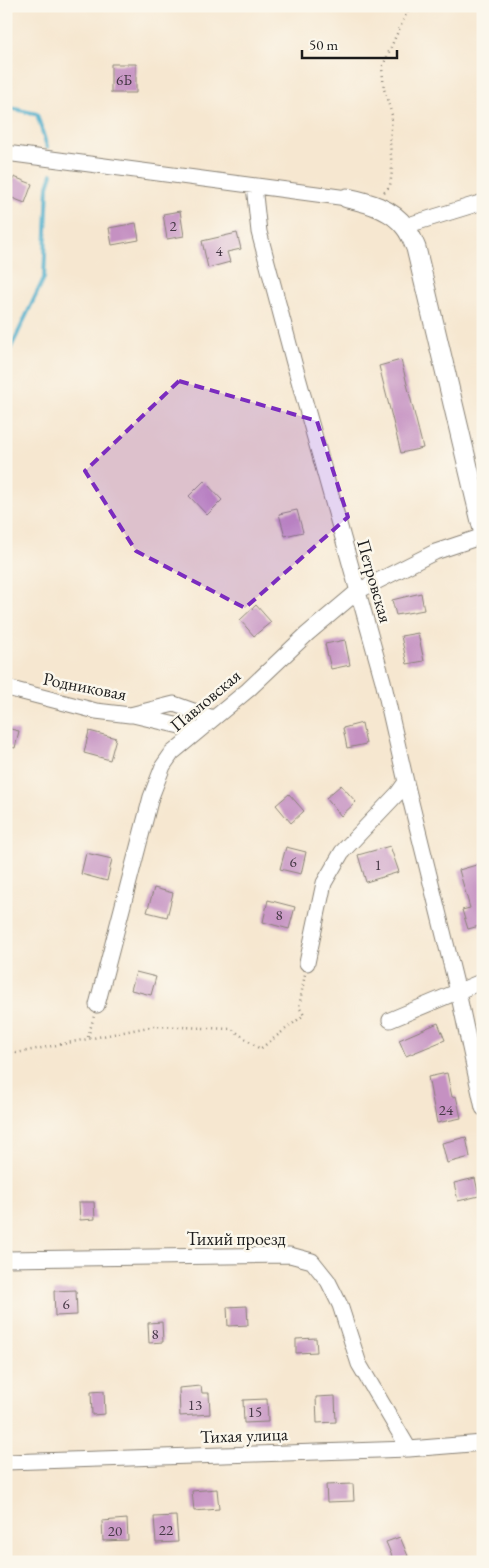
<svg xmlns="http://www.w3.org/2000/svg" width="489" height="1568" viewBox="0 0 489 1568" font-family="'EB Garamond',serif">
<rect width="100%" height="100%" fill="#fbf7ec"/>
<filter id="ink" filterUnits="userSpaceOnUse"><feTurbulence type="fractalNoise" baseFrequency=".02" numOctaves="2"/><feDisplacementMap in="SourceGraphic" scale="10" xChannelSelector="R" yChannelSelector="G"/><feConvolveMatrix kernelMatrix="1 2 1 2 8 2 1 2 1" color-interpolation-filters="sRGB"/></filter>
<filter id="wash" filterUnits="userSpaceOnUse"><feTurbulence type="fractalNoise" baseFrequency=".0096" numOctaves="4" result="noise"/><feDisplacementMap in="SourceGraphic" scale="20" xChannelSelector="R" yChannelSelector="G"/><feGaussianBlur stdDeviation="1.12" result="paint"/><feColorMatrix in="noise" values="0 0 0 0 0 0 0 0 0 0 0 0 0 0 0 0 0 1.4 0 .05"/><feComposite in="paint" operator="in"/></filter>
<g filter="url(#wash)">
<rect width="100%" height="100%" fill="#f6e7d0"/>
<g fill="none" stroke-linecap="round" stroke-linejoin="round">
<path stroke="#4cadcb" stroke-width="4" d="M6,107L37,114L47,147
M6,358L44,278L48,186L52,174"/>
</g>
<g id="blocks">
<path fill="#c591c2" d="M111,64H136V93H111Z
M14,177L32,184L25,203L7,196Z
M180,211L184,236L167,239L163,214Z
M136,223L139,240L112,245L109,228Z
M237,233L241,249L227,252L230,262L208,268L202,241Z
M401,360L423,448L401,453L379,366Z
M204,481L222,500L207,515L189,496Z
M297,510L303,532L285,536L279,514Z
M421,593L424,610L396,615L392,600Z
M256,605L271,622L254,636L240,620Z
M418,633L424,661L407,664L401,636Z
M345,640L350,665L331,669L325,644Z
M362,723L366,744L347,748L343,728Z
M6,728L19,731L15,748L6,746Z
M89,731L116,738L110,760L84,753Z
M341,785L356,802L341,816L326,798Z
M289,794L304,811L291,823L276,805Z
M390,846L399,872L366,882L358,855Z
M286,847L306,852L301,874L280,869Z
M86,853L112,859L107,881L81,874Z
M483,863V925L468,929L462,910L470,908L459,870Z
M154,888L173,893L167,917L147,912Z
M268,900L295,907L289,929L263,922Z
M136,972L156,977L151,995L131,990Z
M438,1023L445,1040L406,1056L399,1040Z
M447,1073L452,1097L456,1096L461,1118L437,1123L428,1077Z
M466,1137L470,1157L447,1163L442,1143Z
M475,1178L479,1196L458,1201L454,1183Z
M79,1202H94L95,1219L80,1220Z
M76,1290L77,1315L55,1316L54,1291Z
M247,1306L248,1325L228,1326L227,1307Z
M162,1322L163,1342L149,1343L148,1323Z
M316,1338L317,1352L296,1353V1339Z
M201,1386L202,1393H209L210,1414L180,1416L179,1388Z
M104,1391L105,1414L92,1415L91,1392Z
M335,1396L336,1422L317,1423L316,1397Z
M267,1399L268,1422L244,1423L243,1400Z
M353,1484L354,1501L327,1502L326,1485Z
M217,1489L219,1509L194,1511L192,1491Z
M176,1516L178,1542L156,1543L154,1517Z
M127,1519L128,1540L103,1541L102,1521Z
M400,1537L408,1556L394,1561L386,1542Z"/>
</g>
</g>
<g filter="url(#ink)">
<use href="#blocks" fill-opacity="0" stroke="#898276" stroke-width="1"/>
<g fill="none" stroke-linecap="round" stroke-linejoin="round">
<g stroke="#898276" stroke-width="17">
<path id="minor" d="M6,153L347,198
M254,186L259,232L294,363L383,681L406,782L398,793L342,852L324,883L307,963
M405,226L483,202
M6,690L11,689L96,711L130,715L174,704L213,718
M133,715L197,730
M406,782L458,992L483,1108
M97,1005L151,797L163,766L172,753L248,690L307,634L358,591L435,552L483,536
M390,1020L483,981
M6,1259L290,1255L312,1261L328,1281L340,1305L359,1364L409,1449
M6,1462L409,1449L483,1443"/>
</g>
<g stroke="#898276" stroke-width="21">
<path id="tertiary" d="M347,198C367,202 392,209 405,227C410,233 413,241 416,248L483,530"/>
</g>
<path stroke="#898276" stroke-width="2.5" stroke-dasharray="1 4" stroke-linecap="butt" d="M384,192L390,186L392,171L390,142L392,115L384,89L382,68L395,38L410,6
M88,1037L94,1016
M6,1055L154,1026L232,1029L260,1049L304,1015L299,1007L305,974"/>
<use href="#minor" stroke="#fff" stroke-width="15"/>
<use href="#tertiary" stroke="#fff" stroke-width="19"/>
</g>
</g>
<path fill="#7b2cbf" fill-opacity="0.2" stroke="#7b2cbf" stroke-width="4" stroke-dasharray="10 6" stroke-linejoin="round" d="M179,381L317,421L348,517L245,608L136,551L85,471Z"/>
<g text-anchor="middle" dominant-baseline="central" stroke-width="5" stroke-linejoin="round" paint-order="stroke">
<g font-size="15" fill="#463946">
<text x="124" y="79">6Б</text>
<text x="173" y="225">2</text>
<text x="219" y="250">4</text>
<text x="293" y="861">6</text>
<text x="378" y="864">1</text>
<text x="279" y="914">8</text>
<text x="446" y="1109">24</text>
<text x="66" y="1303">6</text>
<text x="155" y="1333">8</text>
<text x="195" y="1404">13</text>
<text x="255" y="1411">15</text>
<text x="166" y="1529">22</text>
<text x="115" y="1530">20</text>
</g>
<g font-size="18" fill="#1c1c1c" stroke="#fbf7ec">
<text transform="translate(375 581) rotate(74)">Петровская</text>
<text transform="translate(85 686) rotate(11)">Родниковая</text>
<text transform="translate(205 700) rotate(-40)">Павловская</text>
<text x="236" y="1238">Тихий проезд</text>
<text transform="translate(244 1435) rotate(-2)">Тихая улица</text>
</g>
</g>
<rect width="489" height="1568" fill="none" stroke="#fbf7ec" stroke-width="25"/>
<path d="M302 50v8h95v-8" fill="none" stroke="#1c1c1c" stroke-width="2.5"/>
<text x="309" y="50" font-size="15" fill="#1c1c1c" stroke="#fbf7ec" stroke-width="4" paint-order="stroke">50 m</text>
</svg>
